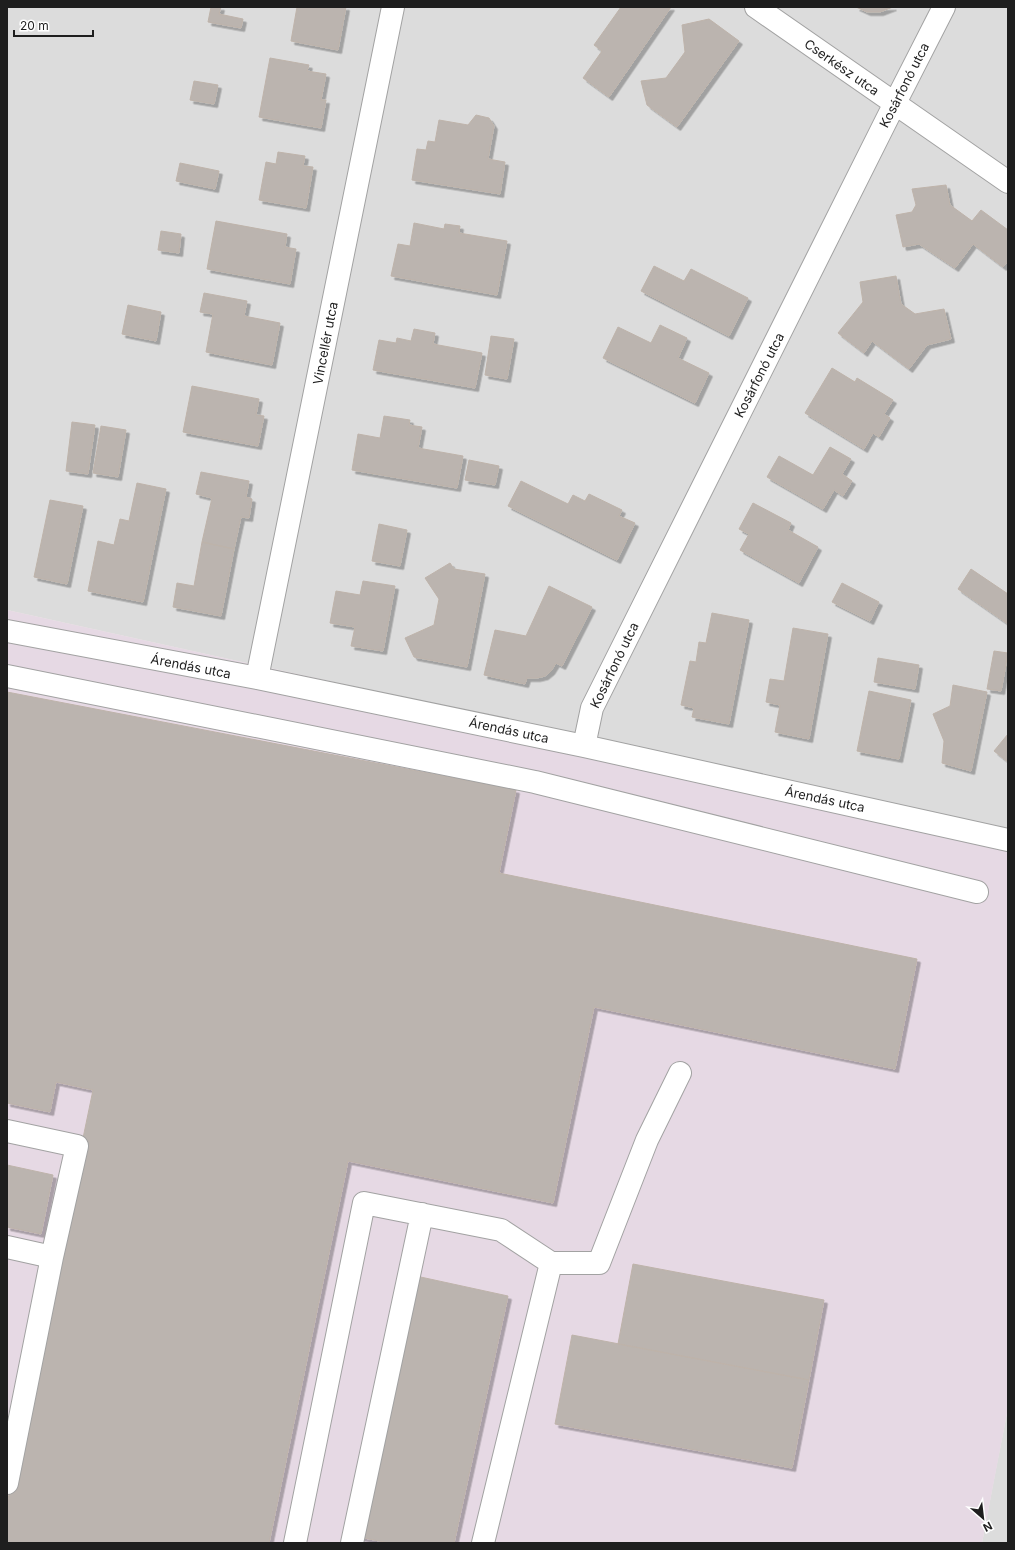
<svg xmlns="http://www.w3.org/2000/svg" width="1015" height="1550" viewBox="0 0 1015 1550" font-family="Inter,sans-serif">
<defs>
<filter id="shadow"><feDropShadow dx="3.5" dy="3.5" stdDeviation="0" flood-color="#0004"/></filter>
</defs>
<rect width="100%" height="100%" fill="#eeebe6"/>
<path fill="#dcdcdc" d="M7,7H1008V831L7,610Z
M1008,1408V1543H982L996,1469Z"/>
<path fill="#e6d9e4" d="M7,610L1008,831V1408L982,1543H7Z"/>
<path fill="#bbb4af" stroke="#beb3aa" filter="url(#shadow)" d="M211,7H221L219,14L243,19L241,28L208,22Z
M297,7H346L338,50L291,41Z
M621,7H671L609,97L583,78L602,51L594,45Z
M856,7H893L880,12H867Z
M709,19L739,41L677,127L647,105L641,81L666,78L685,52L682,25Z
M270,58L309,65L307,71L326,74L321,100H326L321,128L259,117Z
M194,81L218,85L214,104L190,100Z
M476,115L489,118L494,126L488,159L505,162L500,194L412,180L417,149L426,150L428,141L435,142L439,120L468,125Z
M278,152L305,156L303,166L313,167L306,208L259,200L266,162L276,164Z
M180,163L219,171L215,189L176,181Z
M946,185L950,205L972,221L981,210L1008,230V261L1003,267L973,244L955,268L919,244L903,247L896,215L912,212L916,205L912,189Z
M216,221L287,234L285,247L296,249L290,284L207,269Z
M414,223L444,229L445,224L460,226L459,233L507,241L497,295L391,276L398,244L410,246Z
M161,231L181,234L179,253L158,250Z
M654,266L684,281L691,269L748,298L729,336L641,291Z
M896,276L901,304L915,314L944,309L951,339L927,345L909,369L872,341L864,353L838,333L863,302L860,282Z
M204,293L247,301L244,316L280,323L272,365L206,352L213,314L200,312Z
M128,305L161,312L156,341L122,334Z
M660,325L687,338L678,358L709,373L695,403L603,358L618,327L651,343Z
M414,329L435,333L433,344L482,353L475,388L373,370L379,340L396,343L397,338L411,341Z
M491,336L514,339L507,379L485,375Z
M832,368L855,382L857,378L893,400L884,414L890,418L879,437L873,433L864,449L805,413Z
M192,386L259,399L256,415L264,416L258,446L183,432Z
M384,416L410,420L409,425L422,427L418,448L463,456L457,488L352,470L358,434L380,438Z
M72,422L95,425L88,474L66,471Z
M101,426L126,430L118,477L93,473Z
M830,447L851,459L842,474L852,481L843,496L834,490L823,509L767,477L779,456L813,475Z
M469,460L499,466L495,485L465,480Z
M201,472L249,481L246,497L252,499L249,518L241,517L234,549L202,542L212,498L196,494Z
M521,481L568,504L573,495L585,501L589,494L622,510L619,516L635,523L617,560L508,506Z
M137,483L166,489L143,602L88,591L98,541L114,545L120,519L129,521Z
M50,500L83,506L67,584L34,577Z
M753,503L791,523L788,530L818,547L799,583L740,550L749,534L739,529Z
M379,524L407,530L400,566L372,561Z
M202,542L234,549L221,616L173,607L177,583L194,586Z
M450,563L454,569L485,574L467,667L414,657L405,638L434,625L439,599L425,578Z
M971,569L1008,594V624L958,589Z
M363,581L395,586L383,651L351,646L355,627L330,623L336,591L360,595Z
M842,583L879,602L870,621L832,602Z
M549,586L592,607L562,666L556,663L551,671L545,676L537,678H527L525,684L484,675L495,630L526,636Z
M712,613L749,620L729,724L692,717L694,708L681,705L690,661L696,662L699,642L706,643Z
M793,628L828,634L809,739L775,732L780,705L766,702L770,679L784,681Z
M994,651L1008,653L1001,691L987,689Z
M878,658L919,665L915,689L874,682Z
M953,685L987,692L971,771L942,763L944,741L933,714L950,706Z
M869,691L911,700L899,759L857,751Z
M7,692L516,790L499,873L917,959L895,1069L594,1007L553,1203L348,1161L269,1543H7V1504L93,1090L56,1082L50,1112L7,1103Z
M1008,734V762L994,751Z
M7,1165L53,1175L41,1234L7,1227Z
M633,1264L824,1300L809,1380L618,1344Z
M416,1276L508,1296L454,1543H389L359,1537Z
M572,1335L809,1380L792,1468L555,1424Z"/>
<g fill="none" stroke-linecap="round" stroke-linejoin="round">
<g stroke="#a2a2a2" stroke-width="24">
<path id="minor" d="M756,7L1008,182
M7,631L257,678L584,746L1008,840
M7,676L535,782L977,892
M257,678L393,7
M584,746L592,708L895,103L944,7
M7,1131L77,1146L52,1257L7,1483
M7,1247L52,1257
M551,1263H599L647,1140L680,1073
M295,1543L364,1203L501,1230L551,1263L483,1543
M352,1543L422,1214"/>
</g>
<use href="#minor" stroke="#fff" stroke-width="22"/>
</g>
<g text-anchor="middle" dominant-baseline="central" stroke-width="3" stroke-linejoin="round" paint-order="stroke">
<g font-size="13" fill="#1e1e1e" stroke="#fff">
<text transform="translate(842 67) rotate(35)">Cserkész utca</text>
<text transform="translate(904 85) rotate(-63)">Kosárfonó utca</text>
<text transform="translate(325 343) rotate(-79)">Vincellér utca</text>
<text transform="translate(759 375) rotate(-63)">Kosárfonó utca</text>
<text transform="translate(614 665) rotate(-64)">Kosárfonó utca</text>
<text transform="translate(191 666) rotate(11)">Árendás utca</text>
<text transform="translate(509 730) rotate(12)">Árendás utca</text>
<text transform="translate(825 799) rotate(12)">Árendás utca</text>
</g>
</g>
<rect width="1015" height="1550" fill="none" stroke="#1e1e1e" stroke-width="16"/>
<g transform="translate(983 1518) rotate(152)" stroke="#ffffff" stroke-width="3" paint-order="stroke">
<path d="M0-3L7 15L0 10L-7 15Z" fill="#1e1e1e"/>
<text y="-6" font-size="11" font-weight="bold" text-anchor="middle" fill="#1e1e1e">N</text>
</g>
<path d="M14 30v6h79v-6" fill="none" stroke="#1e1e1e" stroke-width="2"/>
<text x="20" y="30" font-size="12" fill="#1e1e1e" stroke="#ffffff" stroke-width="3" paint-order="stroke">20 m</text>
</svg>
